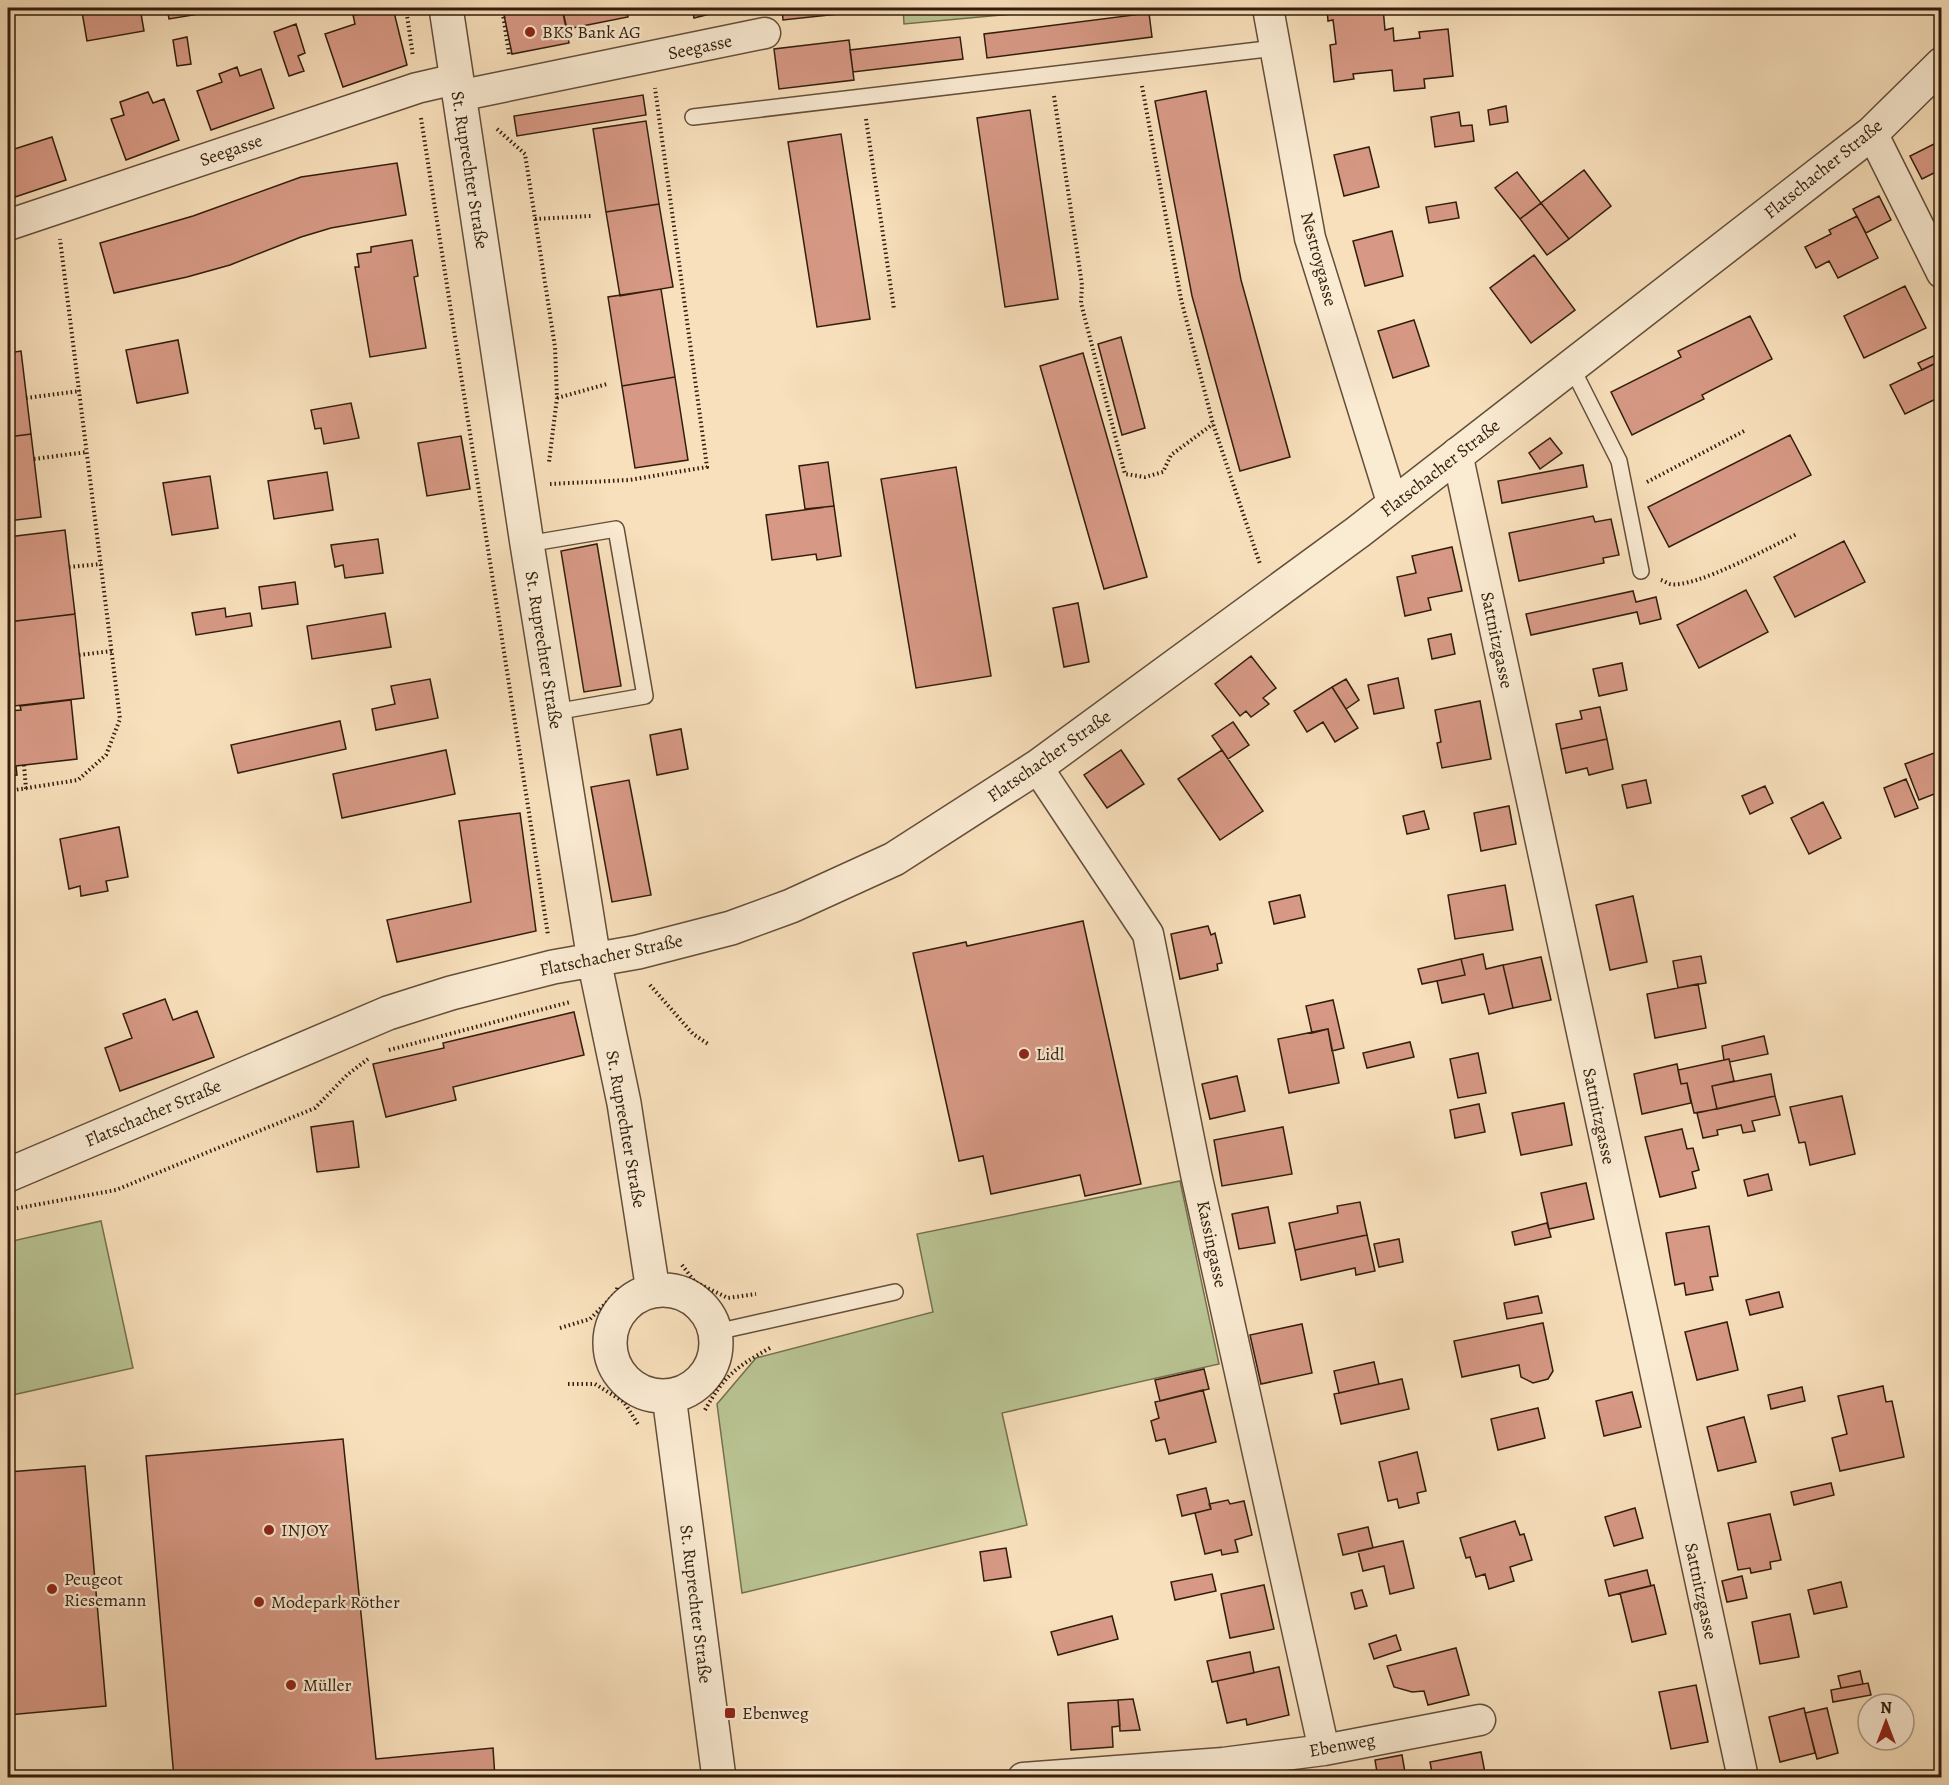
<svg xmlns="http://www.w3.org/2000/svg" width="1949" height="1785" viewBox="0 0 1949 1785" font-family="Alegreya,serif">
<rect width="100%" height="100%" fill="#f8e0bc"/>
<filter id="stains"><feTurbulence type="fractalNoise" baseFrequency=".00333" numOctaves="4"/><feColorMatrix values="0 0 0 0 .2 0 0 0 0 .09 0 0 0 0 .02 0 0 0 .5 -.17"/></filter>
<radialGradient id="worn" r=".72"><stop offset=".6" stop-color="#630" stop-opacity="0"/><stop offset="1" stop-color="#630" stop-opacity=".3"/></radialGradient>
<path fill="#b9c393" stroke="#767050" stroke-width="1.5" d="M903,8H1078L904,24Z
M1180,1181L1219,1364L1002,1413L1027,1525L742,1593L717,1404L756,1358L933,1312L917,1234Z
M101,1221L133,1368L8,1396V1242Z"/>
<path fill="#d79985" stroke="#321d0d" stroke-width="1.5" d="M109,8H140L144,31L87,41L82,12Z
M167,8H235L169,19Z
M351,8H385L353,15Z
M385,8H393L407,65L343,87L325,34L355,24L353,15Z
M514,8H562L569,43L512,54L503,10Z
M562,8H626L628,17L567,29Z
M692,8H713L714,13L694,18Z
M782,8H885V9L783,20Z
M1327,8H1383L1385,30L1393,28L1394,41L1420,38L1419,32L1448,29L1453,76L1424,79L1425,88L1394,91L1392,70L1353,74L1354,79L1334,82L1330,45L1336,44L1333,20L1328,21Z
M1564,8H1603L1565,13Z
M1149,13L1152,37L987,58L984,34Z
M296,24L305,53L298,56L304,71L289,76L274,32Z
M187,37L191,64L177,66L173,40Z
M960,37L963,59L853,72L850,50Z
M849,40L854,80L779,89L774,49Z
M237,67L240,76L261,69L274,108L211,130L197,91L222,82L219,74Z
M1206,91L1241,280L1290,457L1240,471L1192,296L1155,101Z
M148,92L153,103L164,99L179,140L126,160L111,119L124,115L120,102Z
M643,95L646,115L517,136L514,116Z
M1506,106L1508,122L1490,125L1488,110Z
M1030,110L1058,299L1005,307L977,118Z
M1459,112L1461,126L1472,125L1474,141L1435,147L1431,117Z
M646,121L659,204L606,212L593,129Z
M841,134L870,319L817,327L788,142Z
M52,137L66,180L15,197L8,175V151Z
M1942,140V169L1922,179L1910,156Z
M1369,147L1379,187L1344,196L1334,155Z
M397,163L406,215L331,228L301,237L230,265L187,277L114,293L100,243L193,216L301,177Z
M1584,170L1611,206L1569,239L1541,203Z
M1517,172L1541,203L1520,219L1495,188Z
M8,175L15,197L8,199Z
M1879,196L1891,220L1866,233L1853,209Z
M1456,202L1459,218L1429,223L1426,207Z
M1541,203L1569,239L1547,255L1520,219Z
M659,204L673,287L620,296L606,212Z
M1857,216L1878,258L1838,278L1829,261L1816,268L1805,247L1831,234L1829,230Z
M1392,231L1403,276L1365,286L1353,241Z
M412,240L418,276L414,277L426,348L370,357L355,267H359L357,254L371,252V247Z
M1534,255L1575,310L1531,343L1490,288Z
M1905,286L1926,328L1864,358L1844,316Z
M661,289L675,377L622,386L608,297Z
M1750,316L1772,359L1702,395L1704,399L1632,435L1611,392L1681,357L1678,351Z
M1414,320L1429,366L1393,378L1378,331Z
M1121,337L1145,428L1122,435L1098,344Z
M178,340L188,393L137,403L126,350Z
M21,351L31,434L8,437V353Z
M1942,352V368L1938,362L1922,370L1918,363Z
M1083,353L1147,577L1104,589L1040,366Z
M1938,362L1942,368V396L1905,414L1890,385Z
M675,377L688,460L635,468L622,386Z
M351,403L359,438L324,444L321,428L315,429L311,410Z
M31,434L41,517L8,521V437Z
M1790,435L1811,475L1669,547L1648,507Z
M461,436L470,489L427,496L418,443Z
M1550,438L1562,453L1540,469L1529,453Z
M828,462L834,506L805,509L799,466Z
M1583,465L1587,487L1502,503L1498,481Z
M956,467L991,676L916,688L881,479Z
M327,472L333,510L274,519L268,481Z
M210,476L218,528L172,535L163,483Z
M834,506L841,556L817,560L816,554L772,560L766,515Z
M1593,516L1595,522L1611,519L1619,555L1603,558L1604,563L1519,581L1509,533Z
M65,530L75,614L8,622V537Z
M378,539L383,573L345,578L343,565L335,567L331,545Z
M1844,541L1865,582L1795,617L1774,577Z
M597,544L621,686L584,692L561,551Z
M1452,547L1462,591L1428,598L1431,610L1405,616L1397,577L1416,573L1412,556Z
M295,582L298,604L262,609L259,587Z
M1746,590L1768,632L1699,668L1677,625Z
M1633,591L1636,602L1656,597L1661,619L1640,624L1637,612L1531,635L1526,614Z
M1078,603L1089,662L1064,667L1053,608Z
M225,608L226,617L250,613L252,626L196,635L192,613Z
M385,613L391,647L312,659L307,626Z
M75,614L84,698L14,706L8,650V622Z
M1451,634L1455,654L1432,659L1428,639Z
M1251,656L1276,688L1263,698L1269,704L1251,717L1246,711L1240,716L1215,684Z
M1622,663L1627,690L1599,696L1593,669Z
M1398,678L1404,708L1374,714L1368,685Z
M430,679L438,718L376,730L372,709L395,704L391,686Z
M1346,679L1359,700L1346,709L1332,687Z
M1332,687L1358,728L1335,742L1323,722L1307,732L1294,711Z
M71,700L77,759L16,766L17,775L8,776V709V711L21,710L20,706Z
M1480,701L1491,759L1442,768L1437,743L1441,742L1435,710Z
M1600,707L1607,739L1561,749L1556,724L1582,719L1580,711Z
M340,721L346,749L238,773L231,745Z
M1233,722L1249,745L1228,759L1212,736Z
M681,729L688,769L657,775L650,735Z
M1607,739L1613,769L1589,775L1587,768L1566,773L1561,749Z
M446,750L455,794L342,818L333,774Z
M1121,750L1144,784L1107,808L1084,775Z
M1222,750L1263,811L1220,840L1178,779Z
M1942,750V791L1919,800L1905,764Z
M1906,779L1918,808L1895,817L1884,788Z
M629,780L651,895L612,902L591,787Z
M1646,780L1651,803L1627,808L1622,785Z
M1765,786L1773,803L1750,814L1742,796Z
M1823,802L1841,838L1809,854L1791,818Z
M1509,806L1516,844L1481,851L1474,813Z
M1424,811L1429,829L1407,834L1403,816Z
M520,813L536,931L397,962L387,920L471,902L459,821Z
M119,827L128,877L106,881L108,891L81,896L80,886L69,889L60,839Z
M1505,885L1513,930L1455,939L1448,895Z
M1300,895L1305,917L1274,924L1269,902Z
M1633,896L1647,962L1610,970L1596,905Z
M1083,921L1141,1184L1085,1196L1080,1175L991,1194L983,1156L959,1161L913,953L966,942L967,946Z
M1208,926L1211,935L1215,933L1222,963L1217,964L1218,970L1180,979L1171,934Z
M1483,954L1486,969L1503,965L1513,1008L1489,1014L1484,994L1442,1003L1437,981L1465,975L1461,959Z
M1701,956L1706,983L1678,988L1673,961Z
M1541,957L1551,1000L1513,1008L1503,965Z
M1461,959L1465,975L1422,984L1418,969Z
M1698,984L1706,1028L1655,1038L1647,994Z
M165,999L173,1020L197,1011L214,1057L120,1091L105,1048L132,1038L123,1014Z
M1333,1000L1344,1048L1332,1051L1328,1029L1312,1033L1306,1006Z
M574,1012L584,1055L453,1087L456,1100L386,1117L373,1064L444,1048L443,1043Z
M1328,1029L1339,1083L1289,1093L1278,1039Z
M1764,1036L1768,1054L1730,1062L1729,1059L1724,1060L1722,1046Z
M1410,1042L1414,1057L1367,1068L1363,1053Z
M1478,1053L1486,1093L1458,1098L1450,1059Z
M1729,1059L1734,1081L1712,1086L1717,1109L1694,1113L1687,1083L1681,1084L1678,1070Z
M1677,1064L1681,1084L1687,1083L1691,1103L1642,1114L1634,1074Z
M1771,1074L1775,1096L1717,1109L1712,1086Z
M1237,1076L1245,1111L1210,1119L1202,1084Z
M1775,1096L1780,1115L1752,1121L1755,1131L1743,1133L1741,1125L1717,1130L1718,1135L1703,1138L1697,1113Z
M1842,1096L1855,1154L1810,1165L1805,1142L1799,1143L1790,1107Z
M1564,1103L1572,1145L1521,1155L1512,1113Z
M1479,1104L1485,1132L1455,1138L1450,1110Z
M353,1121L359,1167L317,1172L311,1127Z
M1283,1127L1292,1174L1222,1186L1214,1140Z
M1682,1129L1687,1149L1693,1148L1699,1170L1692,1172L1696,1188L1660,1197L1645,1137Z
M1768,1174L1772,1190L1748,1196L1744,1180Z
M1586,1183L1594,1219L1549,1229L1541,1193Z
M1360,1202L1367,1235L1295,1250L1289,1223L1338,1213L1337,1206Z
M1268,1207L1275,1243L1239,1249L1232,1214Z
M1547,1223L1551,1237L1515,1245L1512,1232Z
M1709,1226L1718,1276L1710,1277L1713,1290L1686,1295L1684,1283L1675,1285L1666,1233Z
M1367,1235L1375,1271L1356,1275L1355,1268L1301,1280L1295,1250Z
M1399,1239L1403,1262L1379,1267L1374,1244Z
M1779,1292L1783,1307L1750,1315L1746,1300Z
M1538,1296L1542,1313L1507,1319L1504,1303Z
M1727,1322L1738,1370L1697,1380L1685,1332Z
M1543,1323L1553,1371L1548,1379L1533,1383L1521,1377L1519,1365L1462,1377L1454,1341Z
M1302,1324L1312,1373L1261,1384L1250,1335Z
M1374,1362L1379,1384L1339,1393L1334,1371Z
M1204,1369L1209,1389L1160,1401L1155,1380Z
M1402,1379L1409,1409L1341,1424L1334,1394Z
M1883,1386L1886,1402L1892,1401L1904,1457L1840,1471L1832,1438L1847,1434L1838,1396Z
M1802,1387L1805,1401L1771,1409L1768,1395Z
M1203,1390L1216,1442L1169,1454L1165,1439L1156,1441L1151,1421L1159,1418L1155,1402Z
M1632,1392L1641,1427L1604,1436L1596,1401Z
M1538,1408L1545,1438L1498,1450L1491,1419Z
M1744,1417L1756,1462L1718,1471L1707,1427Z
M343,1439L376,1759L493,1748L495,1778H174L146,1456Z
M1417,1452L1426,1491L1417,1493L1419,1503L1399,1508L1397,1499L1388,1501L1379,1462Z
M85,1466L106,1706L8,1715V1472Z
M1831,1483L1834,1495L1794,1505L1791,1492Z
M1206,1488L1211,1509L1182,1516L1177,1495Z
M1228,1500L1230,1504L1244,1501L1252,1535L1235,1540L1238,1552L1222,1555L1221,1550L1205,1554L1195,1513L1211,1509L1209,1504Z
M1635,1508L1643,1538L1614,1546L1605,1517Z
M1770,1514L1781,1560L1770,1562L1771,1569L1751,1573L1750,1568L1738,1570L1728,1523Z
M1515,1521L1520,1535L1524,1534L1532,1560L1510,1567L1514,1581L1489,1589L1485,1574L1476,1577L1470,1557L1466,1558L1460,1538Z
M1368,1527L1373,1548L1343,1555L1338,1534Z
M1403,1541L1414,1588L1390,1594L1384,1566L1363,1571L1358,1551Z
M1006,1548L1011,1577L984,1581L980,1552Z
M1647,1570L1651,1586L1609,1596L1605,1580Z
M1212,1574L1216,1591L1175,1600L1171,1582Z
M1742,1576L1747,1598L1727,1602L1722,1581Z
M1841,1582L1847,1607L1814,1614L1808,1590Z
M1264,1585L1274,1629L1230,1638L1221,1594Z
M1654,1585L1666,1634L1632,1642L1620,1593Z
M1362,1590L1367,1606L1355,1609L1351,1593Z
M1790,1614L1799,1657L1760,1664L1752,1622Z
M1112,1616L1118,1639L1058,1655L1051,1632Z
M1396,1635L1401,1650L1374,1659L1369,1644Z
M1456,1648L1469,1695L1428,1705L1424,1691L1412,1692L1394,1687L1387,1666Z
M1250,1652L1254,1673L1212,1682L1207,1661Z
M1279,1667L1289,1715L1247,1725L1246,1719L1227,1723L1217,1681Z
M1860,1671L1863,1684L1841,1688L1838,1676Z
M1868,1683L1871,1695L1833,1702L1831,1690Z
M1696,1685L1708,1742L1671,1749L1659,1692Z
M1133,1699L1140,1730L1120,1731L1118,1700Z
M1118,1700L1120,1726L1112,1727L1113,1747L1071,1750L1068,1703Z
M1804,1708L1815,1753L1780,1762L1769,1717Z
M1827,1708L1838,1753L1817,1759L1805,1713Z
M1481,1752L1486,1778H1433L1430,1762Z
M1402,1755L1406,1778H1378L1375,1760Z"/>
<g fill="none" stroke-linecap="round" stroke-linejoin="round">
<g stroke="#644e39" stroke-width="18">
<path id="service" d="M693,117L1275,48
M1571,366L1619,461L1641,571
M527,544L616,529L645,696L555,712
M716,1332L895,1292"/>
</g>
<g stroke="#644e39" stroke-width="33">
<path id="minor" d="M1268,8L1310,238L1393,505
M458,96L765,33
M1872,133L1942,273
M8,225L417,88L456,79
M1457,453L1743,1778
M1037,767L1148,934L1196,1174L1324,1750
M1023,1778L1223,1763L1324,1750L1480,1720"/>
</g>
<g stroke="#644e39" stroke-width="36">
<path id="tertiary" d="M446,8L527,544L594,960L624,1103L653,1291
M8,1175L388,1013L451,993L553,967L638,952L731,928L791,906L894,859L1037,767L1358,532L1872,133L1942,64
M610 1343a53 53 0 1 1 106 0a53 53 0 1 1-106 0Z
M669,1396L719,1778"/>
</g>
<path stroke="#321d0d" stroke-width="4" stroke-dasharray="1.5 3" stroke-linecap="butt" d="M406,8L413,57
M502,8L509,54
M1142,86L1181,299L1213,424L1260,564
M1054,96L1082,285L1081,303L1125,474L1145,477L1163,472L1171,455L1213,424
M421,118L548,935
M866,119L894,309
M497,129L525,154L555,347L557,398L549,462
M535,219L591,216
M26,398L80,391
M557,398L607,384
M34,459L87,452
M1647,482L1746,430
M550,484L629,480L707,467L655,88
M69,567L101,564
M1661,580C1664,581 1667,583 1670,584C1694,589 1773,546 1797,534
M79,655L112,651
M24,765L26,789
M8,791L78,780L106,755L120,719L60,239
M650,985L693,1034L708,1044
M389,1050L570,1002
M8,1210L116,1190L315,1108L347,1075L368,1059
M682,1265L695,1282L728,1298L756,1294
M560,1328L590,1319L616,1293L618,1285
M568,1384H595L624,1402L639,1426
M705,1410C724,1376 736,1367 770,1348"/>
<use href="#service" stroke="#faebd3" stroke-width="15"/>
<use href="#minor" stroke="#faebd3" stroke-width="30"/>
<use href="#tertiary" stroke="#faebd3" stroke-width="33"/>
</g>
<g fill="#8f2418" stroke="#faebd3" stroke-width="2">
<circle cx="530" cy="32" r="6"/>
<circle cx="1024" cy="1054" r="6"/>
<circle cx="269" cy="1530" r="6"/>
<circle cx="52" cy="1589" r="6"/>
<circle cx="259" cy="1602" r="6"/>
<circle cx="291" cy="1685" r="6"/>
<rect x="724" y="1707" width="12" height="12" rx="3"/>
</g>
<g text-anchor="middle" dominant-baseline="central" stroke-width="4.5" stroke-linejoin="round" paint-order="stroke">
<g font-size="18" fill="#321d0d" stroke="#faebd3" text-anchor="start">
<text x="542" y="32">BKS Bank AG</text>
<text x="1036" y="1054">Lidl</text>
<text x="281" y="1530">INJOY</text>
<text x="64" y="1579">Peugeot<tspan x="64" dy="21">Riesemann</tspan></text>
<text x="271" y="1602">Modepark Röther</text>
<text x="303" y="1685">Müller</text>
<text x="742" y="1713">Ebenweg</text>
</g>
<g font-size="18" fill="#321d0d" stroke="#faebd3">
<text transform="translate(700 47) rotate(-12)">Seegasse</text>
<text transform="translate(231 150) rotate(-19)">Seegasse</text>
<text transform="translate(1823 169) rotate(-39)">Flatschacher Straße</text>
<text transform="translate(470 170) rotate(81)">St. Ruprechter Straße</text>
<text transform="translate(1319 259) rotate(75)">Nestroygasse</text>
<text transform="translate(1440 468) rotate(-38)">Flatschacher Straße</text>
<text transform="translate(1497 640) rotate(78)">Sattnitzgasse</text>
<text transform="translate(544 650) rotate(81)">St. Ruprechter Straße</text>
<text transform="translate(1049 756) rotate(-35)">Flatschacher Straße</text>
<text transform="translate(611 955) rotate(-12)">Flatschacher Straße</text>
<text transform="translate(153 1113) rotate(-23)">Flatschacher Straße</text>
<text transform="translate(1599 1116) rotate(78)">Sattnitzgasse</text>
<text transform="translate(626 1129) rotate(80)">St. Ruprechter Straße</text>
<text transform="translate(1212 1244) rotate(78)">Kassingasse</text>
<text transform="translate(1701 1591) rotate(78)">Sattnitzgasse</text>
<text transform="translate(696 1604) rotate(83)">St. Ruprechter Straße</text>
<text transform="translate(1342 1745) rotate(-10)">Ebenweg</text>
</g>
</g>
<rect width="1949" height="1785" fill="none" stroke="#f8e0bc" stroke-width="30"/>
<rect x="9" y="9" width="1931" height="1767" fill="none" stroke="#321d0d" stroke-width="3"/>
<rect x="15" y="15" width="1919" height="1755" fill="none" stroke="#321d0d" stroke-width="1.5"/>
<g transform="translate(1886 1722)"><circle r="28" fill="#faebd3" stroke="#aa9984" stroke-width="1.5"/>
<path d="M0-4.5L10 22L0 15L-10 22Z" fill="#8f2418"/>
<text y="-9" font-size="16" font-weight="bold" text-anchor="middle" fill="#321d0d">N</text>
</g>
<rect width="100%" height="100%" filter="url(#stains)"/>
<rect width="100%" height="100%" fill="url(#worn)"/>
</svg>
